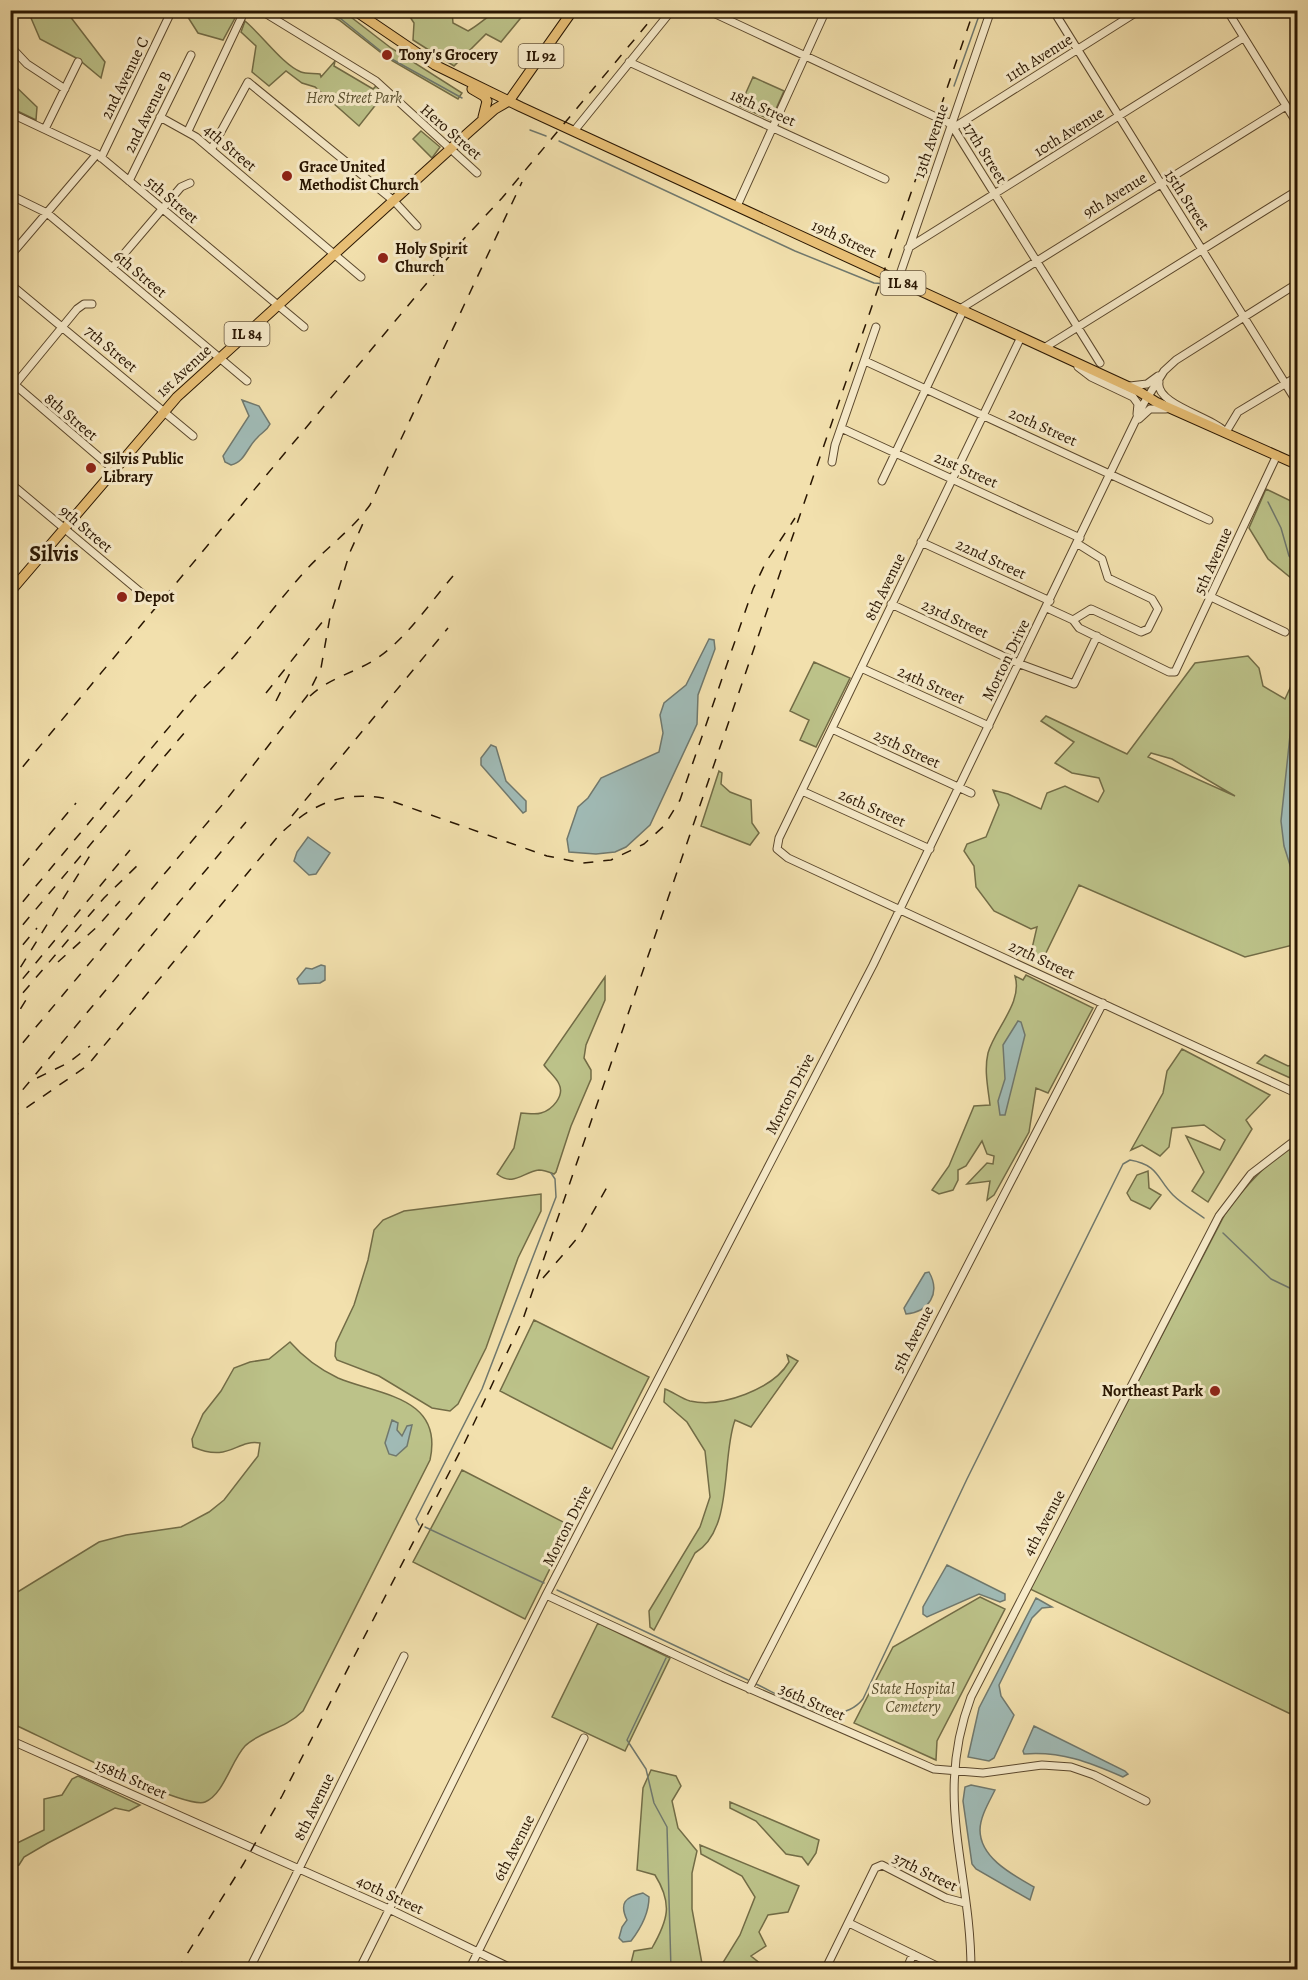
<svg xmlns="http://www.w3.org/2000/svg" width="1308" height="1980" viewBox="0 0 1308 1980" font-family="Alegreya,serif">
<rect width="100%" height="100%" fill="#f2e0ad"/>
<filter id="stains"><feTurbulence type="fractalNoise" baseFrequency=".00333" numOctaves="4"/><feColorMatrix values="0 0 0 0 .2 0 0 0 0 .09 0 0 0 0 .02 0 0 0 .5 -.17"/></filter>
<radialGradient id="worn" r=".72"><stop offset=".6" stop-color="#630" stop-opacity="0"/><stop offset="1" stop-color="#630" stop-opacity=".3"/></radialGradient>
<path fill="#bcc289" stroke="#726c46" stroke-width="1.5" fill-rule="evenodd" d="M28,11H66L105,62L101,78L78,59L40,39Z
M184,11H223L235,18L223,40L198,33Z
M301,11H343L391,48L462,93L458,99L389,59L339,20L326,14Z
M406,11H452L453,23L468,31C491,18 493,3 524,14L501,42L486,34L454,66L413,40L414,23Z
M245,21C262,35 283,65 301,72C306,74 315,73 320,74L321,77L335,61L334,66L373,89L377,85L385,93L359,126L315,87L302,83L286,71L269,86L252,72L256,46L241,32Z
M753,77L784,91L771,120L740,106Z
M10,81L37,107L36,120L11,108Z
M421,131L440,147L432,158L413,139Z
M1266,489L1291,501L1297,518V583L1268,559L1249,528Z
M1248,656L1259,668L1263,686L1285,699L1297,673V944L1245,957L1079,885L1042,961L1030,957L1037,927L1031,929L994,911L976,887L974,866L964,851L967,844L986,837L999,805L993,790L1008,794L1041,809L1047,793L1065,786L1098,802L1104,791L1099,778L1072,773L1055,763L1074,742L1041,721L1046,716L1127,754L1195,663ZM1151,753L1172,759L1235,796L1148,757Z
M814,662L850,678L816,747L800,740L809,720L790,711Z
M719,771L722,773L721,784L730,792L751,800L752,823L759,833L750,845L701,826Z
M1026,975L1093,1008L1048,1093L1036,1088L1029,1132L994,1195L987,1200L990,1181L967,1184L987,1163L993,1164L994,1156L987,1154L982,1141L966,1166L958,1170V1180L953,1190L939,1194L932,1190L949,1166L974,1106L990,1105C988,1088 984,1070 988,1053C995,1028 1023,1003 1015,976L1023,980Z
M605,977V1000L586,1045L584,1058L591,1070V1079L571,1126L556,1172L554,1174C549,1172 544,1170 539,1170C523,1172 514,1187 497,1174L514,1148L521,1113C527,1113 535,1115 541,1113C552,1110 565,1096 559,1084C556,1077 548,1071 544,1065Z
M1182,1049L1270,1095L1246,1120L1252,1129L1208,1202L1192,1191L1204,1172L1186,1136L1220,1150L1225,1140L1204,1125L1172,1128L1169,1147L1160,1156L1142,1145L1131,1150L1163,1093L1167,1071Z
M1265,1055L1288,1066L1297,1064V1081L1257,1063Z
M1297,1142V1717L1030,1589L1225,1214C1247,1183 1266,1164 1297,1142Z
M1148,1171L1149,1188L1161,1195L1150,1209L1131,1200L1127,1193L1137,1175Z
M541,1194V1211L518,1258L486,1348L458,1404L450,1411L432,1408L379,1376L337,1360L335,1356L336,1343L354,1305L368,1260L374,1230L383,1220L404,1211Z
M534,1320L649,1377L612,1449L500,1391Z
M290,1342C304,1358 319,1369 338,1378C378,1395 444,1396 430,1460L303,1711C284,1730 260,1731 245,1746C231,1761 224,1794 205,1802C186,1811 38,1735 11,1723V1596L99,1542L126,1535L181,1527L209,1512L224,1500L258,1456L260,1443C236,1439 230,1463 193,1447L192,1439L203,1414L221,1391L234,1368L250,1362L269,1359Z
M787,1355L798,1361L751,1427L735,1420C721,1458 734,1530 695,1553L654,1630L650,1627L649,1611L700,1527L710,1497L705,1451L687,1422L664,1402L665,1389C673,1392 682,1399 690,1401C722,1408 773,1389 789,1362Z
M462,1470L571,1526L525,1619L413,1562Z
M980,1597L1005,1609L937,1741L936,1760L854,1723L893,1647Z
M598,1623L670,1658L625,1751L552,1717Z
M651,1770L676,1776L681,1786L672,1801L678,1828L697,1851L692,1873V1909L703,1969L632,1970L630,1967L634,1951L652,1948C668,1920 673,1904 655,1875L637,1870L643,1788Z
M78,1776L140,1805L129,1811L115,1808L48,1843L24,1857L19,1865L11,1867V1846L44,1830V1799L62,1795L72,1779Z
M730,1802L819,1840L816,1853L808,1865L802,1857L786,1854L756,1821L730,1808Z
M700,1845L799,1886L788,1912L768,1915L759,1932L766,1946L751,1956L767,1969H719L740,1935L755,1897L742,1876L701,1854Z"/>
<path fill="#a0bab5" stroke="#70786d" stroke-width="1.5" d="M242,400L259,406L270,424C267,431 262,432 257,438C247,447 245,462 231,465L225,462L223,456L249,416Z
M709,639L714,640L715,649L698,695L697,724L650,825L626,847L615,852L596,854L569,852L567,839L578,807L588,798L601,778L659,752L663,733L660,715L664,703L686,685Z
M1297,705L1298,765L1293,824L1297,848V887L1284,846L1281,821L1291,726Z
M491,745L496,747L506,781L526,801V811L523,813L481,765V758Z
M308,837L330,853L316,874L309,875L294,861L297,852Z
M321,965L325,966V980L320,983L299,984L297,979L306,968L312,969Z
M1018,1021L1021,1022L1025,1035L1005,1115H1000L998,1101L1005,1079L1003,1045Z
M929,1272C941,1293 929,1312 906,1314L904,1308L925,1273Z
M392,1420L398,1423L397,1430L402,1436L407,1426L412,1425L407,1446L396,1456L389,1454L385,1443Z
M947,1565L1005,1594V1600L1000,1602L979,1594L927,1617L923,1614V1607Z
M1036,1598L1052,1607L1042,1608L1032,1618L999,1685L1001,1696L1014,1715L994,1758L989,1761L968,1757L979,1708Z
M1034,1726L1125,1771L1128,1774L1123,1777C1089,1762 1061,1751 1024,1754L1023,1751Z
M971,1785L995,1790C989,1802 980,1817 980,1830C980,1858 1013,1875 1034,1887L1030,1900L976,1869L972,1864L963,1801L965,1787Z
M643,1893L649,1897C649,1913 641,1928 631,1941L623,1942L619,1938L622,1927L627,1920C619,1903 625,1897 643,1893Z"/>
<g fill="none" stroke-linecap="round" stroke-linejoin="round">
<path stroke="#70786d" stroke-width="1.5" d="M330,10L388,57L462,98
M954,86L981,10
M530,130L546,136
M559,141L795,251L874,283L888,284
M1268,502L1281,528L1289,556L1298,565
M1223,1233L1271,1279L1298,1292
M419,1525L416,1519L482,1389L556,1197L555,1179L551,1173
M425,1527L544,1583
M557,1590L748,1680
M666,1658L627,1740L646,1769L654,1803L667,1827L671,1970
M756,1684C786,1698 836,1732 863,1699L967,1479L1123,1164L1130,1160C1159,1165 1157,1179 1173,1195C1182,1204 1195,1211 1204,1218"/>
<g stroke="#5b482d" stroke-width="9">
<path id="minor" d="M260,10L376,81L477,173
M707,10L951,124L1100,363
M1053,10L1298,404
M1227,10L1298,125
M10,46L27,64L65,89
M629,62L885,179
M10,113L97,154L304,327
M160,117L196,137L361,277
M953,128L1140,10
M45,129L78,62
M188,131L245,10
M574,131L672,10
M211,150L248,82L394,201L417,226
M101,158L172,10
M129,181L191,55
M10,195L47,213L247,381
M737,206L826,10
M908,248L1243,38
M10,256L97,154
M112,268L181,187L190,183
M898,280L991,10
M10,284L193,436
M960,309L1286,106
M1021,337L779,838L777,849L788,858L1298,1094
M1044,348L1298,190
M865,361L1209,520
M1078,367L1091,377L1133,397L1138,404L1137,414
M1159,382C1155,403 1207,416 1222,429
M11,384L17,382L77,309L84,304H92
M14,384L113,469
M1130,386L1147,384L1158,376
M1139,419L1150,409H1166
M841,428L1080,538
M1226,432L1238,412L1298,376
M832,462L835,445L876,327
M882,481L963,311
M10,483L145,596
M921,542L1050,601
M1211,597L1285,632
M891,604L1020,664L1074,684L1097,636
M1047,608L1073,620L1079,628L1169,672H1175L1277,455
M1073,620L1091,609L1141,632L1148,629L1158,609L1152,599L1108,578L1102,559L1078,544
M861,668L989,726
M832,729L971,793
M802,791L930,849
M546,1595L723,1677L934,1769L983,1773L1042,1765L1071,1767L1094,1775L1146,1801
M749,1689L1103,1003
M10,1740L389,1909L515,1970
M849,1923L945,1970
M249,1970L404,1656
M359,1970L546,1595L873,965L1144,403L1164,371L1176,360L1298,283
M469,1970L584,1738
M825,1970L875,1868L882,1865L946,1898L965,1903
M906,1970L913,1954
M971,1970C971,1869 933,1799 971,1697L1219,1216L1251,1174L1298,1138"/>
</g>
<g stroke="#291602" stroke-width="11">
<path id="major" d="M354,10L435,65L521,107L1140,392L1156,402L1298,465
M472,89L484,96L487,101L483,117
M10,592L177,397L469,132L495,109L509,101L573,10"/>
</g>
<use href="#minor" stroke="#f7ebca" stroke-width="7"/>
<use href="#major" stroke="#e9c076" stroke-width="9"/>
<path stroke="#291602" stroke-width="1.5" stroke-dasharray="10 10" stroke-linecap="butt" d="M266,693L327,616
M310,696C329,678 354,673 376,659C406,639 429,604 453,576
M276,701L293,667
M10,782L462,241L502,198L659,10
M292,816L448,628
M10,881L76,803
M10,917L196,695C238,658 269,611 306,570C327,547 352,530 370,505L522,182
M10,940L185,732
M10,960L37,928
M58,962L98,926L120,901
M10,984L91,854
M10,994L130,850
M10,1008L104,898L142,861
M10,1026L26,1000
M10,1058L223,804L307,696L321,668L330,617L350,552L365,519
M37,1078L68,1063L90,1046
M10,1105L246,822
M10,1119L87,1066L280,834C311,805 340,791 383,798L547,856L583,863L611,860L644,844L664,826L680,800L753,589L766,562L795,518
M543,1278L580,1235L611,1180
M177,1970L244,1863L282,1796L465,1442L523,1319L974,10"/>
</g>
<g fill="#8f2418" stroke="#f7ebca" stroke-width="2">
<circle cx="387" cy="55" r="6"/>
<circle cx="287" cy="176" r="6"/>
<circle cx="383" cy="258" r="6"/>
<circle cx="91" cy="468" r="6"/>
<circle cx="122" cy="597" r="6"/>
<circle cx="1215" cy="1391" r="6"/>
</g>
<g text-anchor="middle" dominant-baseline="central" stroke-width="6" stroke-linejoin="round" paint-order="stroke">
<g fill="#f7ebca" stroke="#67563e" stroke-width="1.5">
<rect x="518.5" y="44" width="45" height="24" rx="4.5"/>
<rect x="880.5" y="271" width="45" height="24" rx="4.5"/>
<rect x="224.5" y="322" width="45" height="24" rx="4.5"/>
</g>
<g font-size="15" font-weight="bold" fill="#291602">
<text x="541" y="56">IL 92</text>
<text x="903" y="283">IL 84</text>
<text x="247" y="334">IL 84</text>
</g>
<g font-size="16" font-weight="bold" fill="#291602" stroke="#f7ebca" text-anchor="start">
<text x="399" y="55">Tony's Grocery</text>
<text x="299" y="167">Grace United<tspan x="299" dy="18">Methodist Church</tspan></text>
<text x="395" y="249">Holy Spirit<tspan x="395" dy="18">Church</tspan></text>
<text x="103" y="459">Silvis Public<tspan x="103" dy="18">Library</tspan></text>
<text x="134" y="597">Depot</text>
<text x="1203" y="1391" text-anchor="end">Northeast Park</text>
</g>
<g font-size="16" fill="#291602" stroke="#f7ebca">
<text transform="translate(1039 58) rotate(-32)">11th Avenue</text>
<text transform="translate(125 78) rotate(-64)">2nd Avenue C</text>
<text transform="translate(763 108) rotate(24)">18th Street</text>
<text transform="translate(148 112) rotate(-64)">2nd Avenue B</text>
<text transform="translate(451 132) rotate(41)">Hero Street</text>
<text transform="translate(1069 132) rotate(-32)">10th Avenue</text>
<text transform="translate(931 141) rotate(-71)">13th Avenue</text>
<text transform="translate(230 148) rotate(40)">4th Street</text>
<text transform="translate(985 153) rotate(58)">17th Street</text>
<text transform="translate(1115 195) rotate(-32)">9th Avenue</text>
<text transform="translate(172 200) rotate(40)">5th Street</text>
<text transform="translate(1187 200) rotate(57)">15th Street</text>
<text transform="translate(844 239) rotate(25)">19th Street</text>
<text transform="translate(140 274) rotate(40)">6th Street</text>
<text transform="translate(111 349) rotate(40)">7th Street</text>
<text transform="translate(184 371) rotate(-43)">1st Avenue</text>
<text transform="translate(71 417) rotate(40)">8th Street</text>
<text transform="translate(1043 427) rotate(24)">20th Street</text>
<text transform="translate(966 470) rotate(24)">21st Street</text>
<text transform="translate(86 529) rotate(40)">9th Street</text>
<text transform="translate(991 559) rotate(25)">22nd Street</text>
<text transform="translate(1213 561) rotate(-66)">5th Avenue</text>
<text transform="translate(885 587) rotate(-64)">8th Avenue</text>
<text transform="translate(955 619) rotate(25)">23rd Street</text>
<text transform="translate(1006 660) rotate(-64)">Morton Drive</text>
<text transform="translate(931 685) rotate(24)">24th Street</text>
<text transform="translate(907 749) rotate(25)">25th Street</text>
<text transform="translate(872 808) rotate(24)">26th Street</text>
<text transform="translate(1042 960) rotate(25)">27th Street</text>
<text transform="translate(790 1094) rotate(-63)">Morton Drive</text>
<text transform="translate(913 1339) rotate(-63)">5th Avenue</text>
<text transform="translate(1044 1523) rotate(-62)">4th Avenue</text>
<text transform="translate(567 1526) rotate(-63)">Morton Drive</text>
<text transform="translate(812 1702) rotate(24)">36th Street</text>
<text transform="translate(131 1779) rotate(24)">158th Street</text>
<text transform="translate(314 1807) rotate(-64)">8th Avenue</text>
<text transform="translate(514 1848) rotate(-63)">6th Avenue</text>
<text transform="translate(925 1872) rotate(26)">37th Street</text>
<text transform="translate(390 1895) rotate(25)">40th Street</text>
</g>
<g font-size="16" font-style="italic" fill="#5c5231" stroke="#f7ebca">
<text x="354" y="98">Hero Street Park</text>
<text x="913" y="1689">State Hospital<tspan x="913" dy="18">Cemetery</tspan></text>
</g>
<g font-size="22" font-weight="bold" fill="#291602" stroke="#f7ebca">
<text x="54" y="554">Silvis</text>
</g>
</g>
<rect width="1308" height="1980" fill="none" stroke="#f2e0ad" stroke-width="36"/>
<rect x="12" y="12" width="1284" height="1956" fill="none" stroke="#291602" stroke-width="3"/>
<rect x="18" y="18" width="1272" height="1944" fill="none" stroke="#291602" stroke-width="1.5"/>
<rect width="100%" height="100%" filter="url(#stains)"/>
<rect width="100%" height="100%" fill="url(#worn)"/>
</svg>
